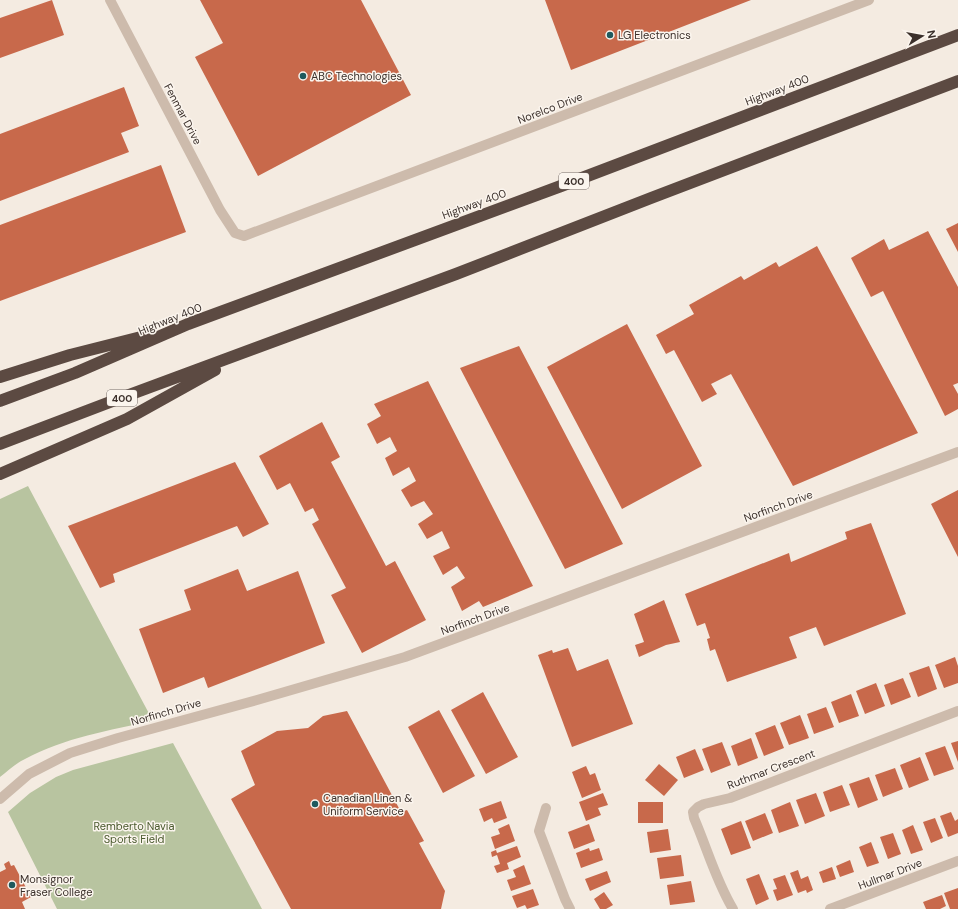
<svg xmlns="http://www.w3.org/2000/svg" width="958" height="909" viewBox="0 0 958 909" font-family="'DM Sans',sans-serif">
<rect width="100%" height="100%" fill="#f4ebe1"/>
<path fill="#b8c4a0" d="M28,486L153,721C110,730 64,738 25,759C16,763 8,771 0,777V499Z
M173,743L262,909H57L8,812L30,793L56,777L73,770Z"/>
<path fill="#c8694b" d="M52,0L64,35L0,58V18Z
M200,0H361L411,95L258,176L195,57L223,43Z
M545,0H751L571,70Z
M124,87L139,126L121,133L129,152L0,201V134Z
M161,165L186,232L0,301V225Z
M958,223V252L946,229Z
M928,231L958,287V383L953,385L958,394V409L945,416L883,291L871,297L851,258L884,239L889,250Z
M817,246L918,433L793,486L731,374L711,384L717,394L702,402L674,350L666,354L656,335L694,314L689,305L741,276L744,280L776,262L779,267Z
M627,324L702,466L622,509L547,367Z
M519,346L623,544L565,569L460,368Z
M428,381L533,586L483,607L479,601L462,611L451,587L465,578L457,566L443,575L433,556L450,548L442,531L427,539L418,524L433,514L424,501L411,507L401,490L416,481L409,467L393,476L385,458L397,451L390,437L377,444L367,424L381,416L374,404Z
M322,422L340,457L331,462L386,566L395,561L426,620L362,653L331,595L346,588L312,524L319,520L313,508L305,512L290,483L277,490L259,456Z
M235,462L269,524L243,537L237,526L113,574L115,582L100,588L68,526Z
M958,490V557L931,504Z
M871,523L906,614L824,646L816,627L789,637L797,658L727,682L715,649L710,651L707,639L710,638L705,623L697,626L685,594L789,553L791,562L847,539L845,532Z
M238,569L247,591L298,571L325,643L208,688L204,677L163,693L139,629L191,610L184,590Z
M664,600L680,642L666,645L639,657L635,645L644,642L634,614Z
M568,648L577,671L608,659L633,724L572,747L538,655L552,650L553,653Z
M955,657L958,666V683L944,688L935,665Z
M929,666L937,689L918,697L909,673Z
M903,678L911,697L891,705L884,685Z
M876,683L885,706L865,714L856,691Z
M483,692L518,757L486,774L451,710Z
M851,694L859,716L839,723L831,702Z
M826,707L834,727L814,734L807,714Z
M439,710L475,776L443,793L408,727Z
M347,711L401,812L407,810L424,841L419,843L445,891L441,909H291L231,799L255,785L241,751L277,731L308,728L323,716Z
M800,715L809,738L789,745L780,723Z
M775,725L784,748L764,756L755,733Z
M751,738L758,758L738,766L731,746Z
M958,741V762L951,743Z
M722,742L731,765L711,773L702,749Z
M945,746L954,769L934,776L925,753Z
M695,749L704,770L684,778L676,757Z
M920,757L929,780L909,788L900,765Z
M659,764L678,780L664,796L645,780Z
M586,766L590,775L595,773L601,790L582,798L572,772Z
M895,768L903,789L883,797L875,775Z
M869,777L878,800L858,808L849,784Z
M842,785L850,805L830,812L823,792Z
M603,793L608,805L598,808L601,815L586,821L579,802Z
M816,793L825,816L805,824L796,800Z
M501,801L507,818L494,823L492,818L484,822L479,809Z
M638,802H663V823H638Z
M790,802L799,826L779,833L771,810Z
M951,812L955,821L958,819V833L948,837L940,816Z
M765,813L773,833L753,841L745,821Z
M935,818L943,838L931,843L923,822Z
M741,821L751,848L731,855L721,829Z
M509,824L515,841L495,849L491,837L500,834L498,829Z
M589,824L595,841L574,849L568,832Z
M913,825L923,850L911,854L902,830Z
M668,829L671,850L650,853L647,832Z
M893,833L901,854L888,859L880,837Z
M871,842L879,863L867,867L859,847Z
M517,846L521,857L507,863L509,869L497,873L494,866L500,864L497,855L492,857L491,852L496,850L497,853Z
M589,848L590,851L599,848L603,860L581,868L576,853Z
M681,855L684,876L660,879L657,858Z
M850,860L854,872L840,877L836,866Z
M9,861L11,866L14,865L31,897L22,902L25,909H0V872L6,869L4,864Z
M524,865L531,884L511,891L507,880L516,877L513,870Z
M832,867L836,879L823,883L819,872Z
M798,870L801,879L808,876L813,890L807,893L806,890L798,893L790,873Z
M607,871L611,882L590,891L585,879Z
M759,874L769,899L756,905L746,879Z
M785,875L793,895L777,901L773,890L777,889L773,879Z
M691,881L695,902L670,905L667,885Z
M958,888V909H950L944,893Z
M533,889L539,905L527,909L525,905L517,908L512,896Z
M604,892L613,905L606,909H600L594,899Z
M942,895L946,906L940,909H926L923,902Z"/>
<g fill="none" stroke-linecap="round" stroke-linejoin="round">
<path stroke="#cdbbac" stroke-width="10" d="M110,0L220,210L235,233L244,236L869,0
M0,799L29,774L70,753L118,738L257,700L405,657L958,452
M546,808L539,831L565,899L570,909
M733,909C716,881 707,848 694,818L693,812L698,807L704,804L730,798L958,711
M830,909L958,861"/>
<path stroke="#5c4a42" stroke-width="12" d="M0,377L70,355L149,335
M0,401L75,373L188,324L561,186L958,35
M0,444L118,399L456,274L651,198L958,81
M0,474L127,419L215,370"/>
</g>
<g fill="#1f5a5e" stroke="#fbf5ee" stroke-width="1.5">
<circle cx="610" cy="35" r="4"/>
<circle cx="303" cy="76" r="4"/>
<circle cx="315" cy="804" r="4"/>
<circle cx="12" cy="885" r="4"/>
</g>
<g text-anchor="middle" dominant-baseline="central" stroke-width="3" stroke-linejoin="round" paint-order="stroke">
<g fill="#fbf5ee" stroke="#756b66" stroke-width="1">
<rect x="559" y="173" width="30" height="16" rx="3"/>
<rect x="107" y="390" width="30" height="16" rx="3"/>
</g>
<g font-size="10" font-weight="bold" fill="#3b302b">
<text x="574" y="181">400</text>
<text x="122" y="398">400</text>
</g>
<g font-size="11" fill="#3b302b" stroke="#fbf5ee" text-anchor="start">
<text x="618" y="35">LG Electronics</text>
<text x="311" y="76">ABC Technologies</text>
<text x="323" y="798">Canadian Linen &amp;<tspan x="323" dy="13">Uniform Service</tspan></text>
<text x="20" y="879">Monsignor<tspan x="20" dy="13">Fraser College</tspan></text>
</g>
<g font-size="11" fill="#3b302b" stroke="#fbf5ee">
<text transform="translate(777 90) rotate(-21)">Highway 400</text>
<text transform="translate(550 108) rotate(-21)">Norelco Drive</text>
<text transform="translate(183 114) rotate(62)">Fenmar Drive</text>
<text transform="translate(474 204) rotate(-20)">Highway 400</text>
<text transform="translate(170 319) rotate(-22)">Highway 400</text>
<text transform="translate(778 506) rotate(-20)">Norfinch Drive</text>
<text transform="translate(475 619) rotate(-20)">Norfinch Drive</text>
<text transform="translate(166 712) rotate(-16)">Norfinch Drive</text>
<text transform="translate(771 769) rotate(-21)">Ruthmar Crescent</text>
<text transform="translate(890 874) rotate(-21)">Hullmar Drive</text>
</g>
<g font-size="11" fill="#4a5a2e" stroke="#fbf5ee">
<text x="134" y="826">Remberto Navia<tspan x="134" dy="13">Sports Field</tspan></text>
</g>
</g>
<g transform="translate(922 36) rotate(79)" stroke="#fbf5ee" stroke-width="3" paint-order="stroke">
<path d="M0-3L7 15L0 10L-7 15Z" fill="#3b302b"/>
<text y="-6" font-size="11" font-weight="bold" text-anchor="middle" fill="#3b302b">N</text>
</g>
</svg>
